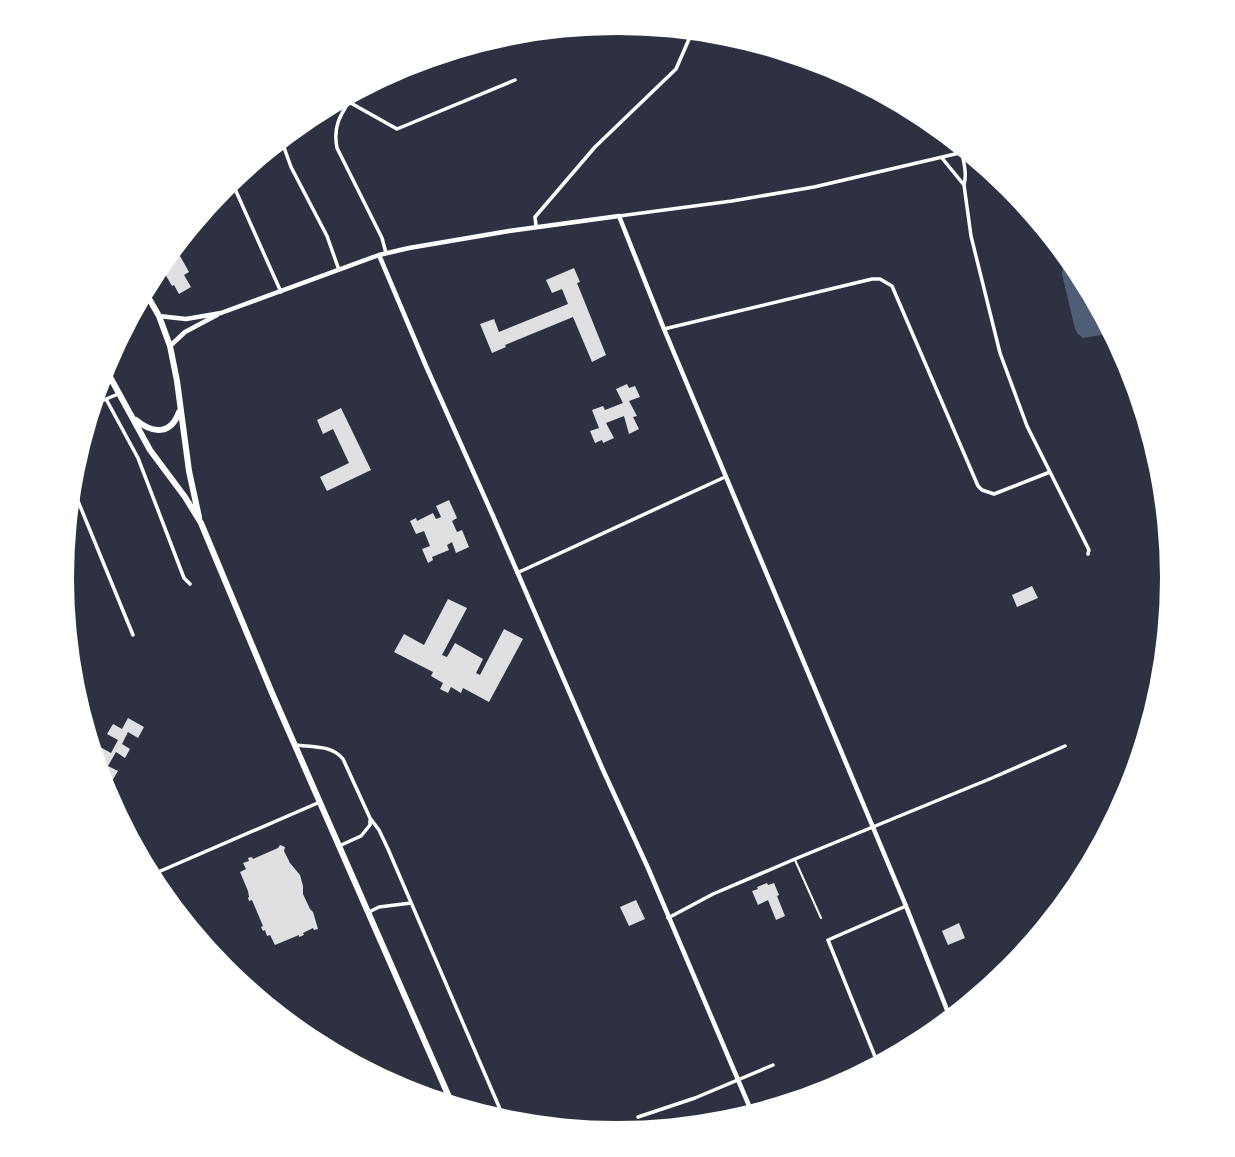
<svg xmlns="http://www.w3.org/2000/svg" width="1235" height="1157" viewBox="0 0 1235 1157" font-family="'Source Serif 4',serif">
<rect width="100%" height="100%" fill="#2d3142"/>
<path fill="#4f5d75" d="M1065,252L1080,270L1109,325L1110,332L1107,334L1083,338L1078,334L1075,329L1062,274Z"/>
<path fill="#e0e0e3" d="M180,256L189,272L184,275L191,287L179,294L174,285L172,286L161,267Z
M574,268L580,282L577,283L606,355L592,362L573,317L505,345L506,347L492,353L480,324L494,319L499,332L568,304L562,289L552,293L546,280Z
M627,384L629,388L635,386L640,397L629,401L637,416L633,417L639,429L629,434L624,416L606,423L614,438L603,443L602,440L595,443L590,431L599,428L592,410L603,406L605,410L623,403L616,389Z
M341,408L371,470L327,491L320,477L349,463L333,429L323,434L317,420Z
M449,500L457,518L452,521L457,532L462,530L469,547L456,553L452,542L447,545L449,550L432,557L433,560L428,563L422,549L430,546L424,531L416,534L410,521L416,518L417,521L433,513L436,519L441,517L436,506Z
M1032,586L1038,598L1017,607L1012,595Z
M448,599L467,608L442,655L447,657L455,643L483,659L476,673L480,675L504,629L523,639L489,702L463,688L461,693L451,687L448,693L440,689L443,683L431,676L433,672L394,652L404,634L424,645Z
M128,718L144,727L138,738L128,732L122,744L130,749L125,758L116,752L108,766L118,771L112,781L98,773L104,762L95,757L100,747L111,753L118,740L107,734L113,724L122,729Z
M280,845L285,847L284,851L290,863L300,875L303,886V894L310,909L313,912L318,929L314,930L313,928L303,933L304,935L299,937V935L275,945L270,935L267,936L265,930L263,931L261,927L263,926L252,900L249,901L248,898L249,897L248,891L240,872L246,869L243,863L249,861L248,858L252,857L253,859L278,848Z
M767,883L768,885L774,883L779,895L777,896L785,916L776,920L768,900L758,905L752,891L758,889L757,887Z
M636,900L645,919L629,926L620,907Z
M959,923L965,938L948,945L942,931Z"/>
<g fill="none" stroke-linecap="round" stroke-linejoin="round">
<path stroke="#fff" stroke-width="2" d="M795,860L821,918"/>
<path stroke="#fff" stroke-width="3.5" d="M355,92C343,112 332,123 337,148L382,238L386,253
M349,102L397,129L515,80
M281,139L291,167L327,236L339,270
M962,153C964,164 967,174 964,185L971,236L1000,353L1027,426L1089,550L1088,554
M942,158L964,185
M231,180L281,292
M619,216L732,201L814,187L968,151
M536,226L535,217L595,147L676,69L693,30
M664,329L872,279H880L892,286L978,486L982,490L994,494L1050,472
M106,399L138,458L184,578L190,584
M92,405L118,394
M71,484L133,635
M517,573L725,477
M70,658L72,664
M296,745C312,747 332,745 343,759L370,818L379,830L388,849L506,1123
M339,846L361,836L370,825V820
M149,876L320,802
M369,912L379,907L411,903
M668,918L713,894L795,859L992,778L1065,746
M876,1059L828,940L906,906
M638,1117L695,1098L773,1065"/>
<path stroke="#fff" stroke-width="4.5" d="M379,255L426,366L493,516L603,770L648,868L753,1115
M159,316L186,319L221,313L379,255L409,248L509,231L619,216L664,329L906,906L951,1020
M170,346L185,332L217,315"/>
<path stroke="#fff" stroke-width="6" d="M144,290L159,316L170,346L177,381L189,471L199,517
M104,366L150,450L185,497L201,523L272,693L453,1106
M136,420C153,434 171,435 179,412"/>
</g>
<path d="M0 0H1235V1157H0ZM74 578a543 543 0 1 1 1086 0a543 543 0 1 1-1086 0Z" fill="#fff" fill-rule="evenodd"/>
</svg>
